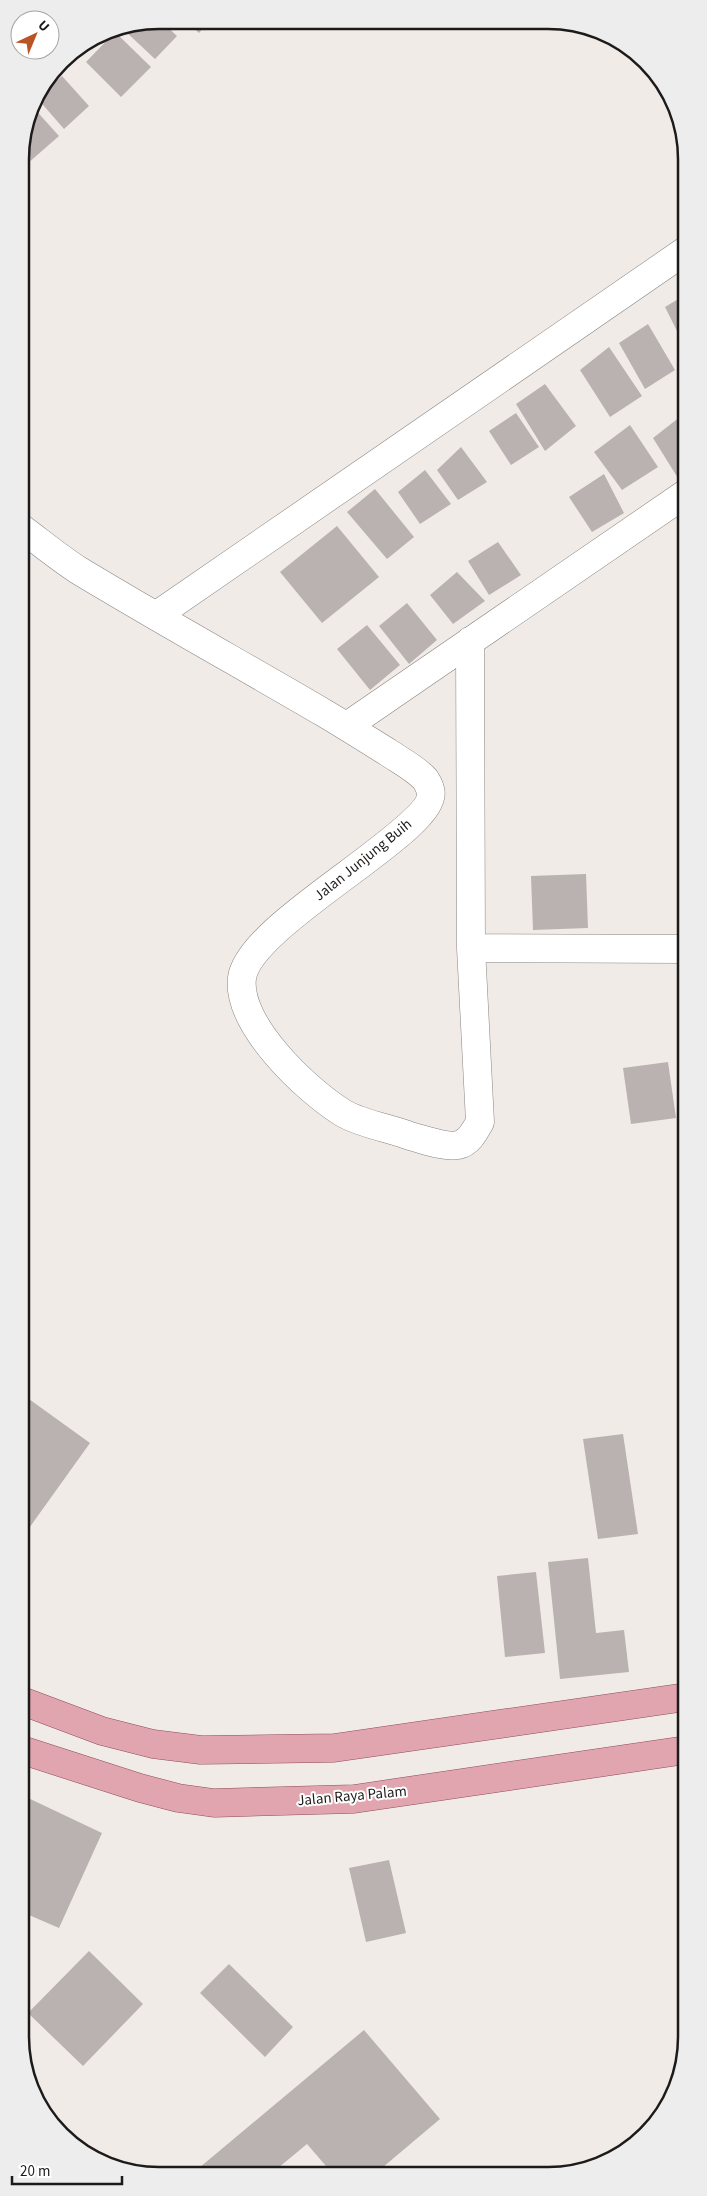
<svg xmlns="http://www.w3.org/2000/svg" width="707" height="2196" viewBox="0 0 707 2196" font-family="'Source Sans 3',sans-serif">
<rect width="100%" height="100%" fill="#f1ebe8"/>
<path fill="#b9b2b0" d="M160,20L177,36L155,59L124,30L128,26Z
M185,20H210L199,33Z
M115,32L151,67L121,97L86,62Z
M62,76L89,106L64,129L37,98Z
M32,106L59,136L27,164L20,156V149Z
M685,295V339L682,341L665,307Z
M648,324L675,370L645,389L619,343Z
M609,347L642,396L610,417L580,370Z
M545,384L576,426L545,451L516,404Z
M516,413L539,447L511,465L489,431Z
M685,413V480L681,483L653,438Z
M630,425L658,467L622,490L594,452Z
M461,447L487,482L458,500L437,470Z
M425,470L451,504L420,524L398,492Z
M604,474L624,513L592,532L569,497Z
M375,489L414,537L387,559L347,512Z
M337,526L379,577L322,623L280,572Z
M498,542L521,575L489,595L468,561Z
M457,572L485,601L453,624L430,595Z
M407,603L437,640L409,664L379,626Z
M367,625L400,665L370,690L337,649Z
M586,874L588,928L533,930L531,876Z
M668,1062L676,1118L631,1124L623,1068Z
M22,1394L90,1443L22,1538Z
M623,1434L638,1534L598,1539L583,1439Z
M588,1558L596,1633L624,1630L629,1672L560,1679L548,1562Z
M536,1572L545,1653L505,1657L497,1576Z
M26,1797L102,1833L59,1928L22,1912V1805Z
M389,1860L406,1933L366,1942L349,1868Z
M89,1951L143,2004L83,2066L28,2013Z
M229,1964L293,2027L265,2057L200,1993Z
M364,2030L440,2119L376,2173H332L307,2144L272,2173H193Z"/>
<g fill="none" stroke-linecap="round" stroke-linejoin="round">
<g stroke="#898481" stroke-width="29">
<path id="minor" d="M21,528C40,542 58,557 78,570C159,619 242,665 324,713C346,726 368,740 389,753C401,761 416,769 425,779C427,782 429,785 430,789C444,827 249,922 242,978C236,1024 306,1090 343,1113C359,1123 392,1129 410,1136C422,1139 446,1148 458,1145C469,1143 475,1131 480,1122L471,948L470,641
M157,615L685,251
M347,726L685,494
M471,948L685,949"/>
</g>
<g stroke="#8f4e59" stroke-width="29">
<path id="primary" d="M22,1701L102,1731L153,1744L201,1750L334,1748L686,1697
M22,1750L140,1788L178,1798L214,1803L354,1799L686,1750"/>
</g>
<use href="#minor" stroke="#fff" stroke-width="28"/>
<use href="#primary" stroke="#e1a5b0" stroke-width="28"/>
</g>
<g text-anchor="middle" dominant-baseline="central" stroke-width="4" stroke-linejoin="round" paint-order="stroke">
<g font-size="15" fill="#1d1b1a" stroke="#fff">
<text transform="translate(363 860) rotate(-39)">Jalan Junjung Buih</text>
<text transform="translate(352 1796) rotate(-5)">Jalan Raya Palam</text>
</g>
</g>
<path d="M0 0H707V2196H0ZM159 29H548A130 130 0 0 1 678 159V2037A130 130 0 0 1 548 2167H159A130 130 0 0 1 29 2037V159A130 130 0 0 1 159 29Z" fill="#ededed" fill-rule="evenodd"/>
<path fill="none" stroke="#1d1b1a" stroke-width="2.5" d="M159 29H548A130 130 0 0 1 678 159V2037A130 130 0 0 1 548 2167H159A130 130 0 0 1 29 2037V159A130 130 0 0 1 159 29Z"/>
<g transform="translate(35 35) rotate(44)"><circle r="24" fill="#ffffff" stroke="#a5a4a3"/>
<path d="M0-4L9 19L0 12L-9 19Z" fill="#b95425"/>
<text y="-8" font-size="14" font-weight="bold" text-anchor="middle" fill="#1d1b1a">U</text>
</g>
<path d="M12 2176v8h110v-8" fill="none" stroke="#1d1b1a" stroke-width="2.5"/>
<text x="20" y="2176" font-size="15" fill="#1d1b1a" stroke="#ffffff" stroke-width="4" paint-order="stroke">20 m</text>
</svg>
